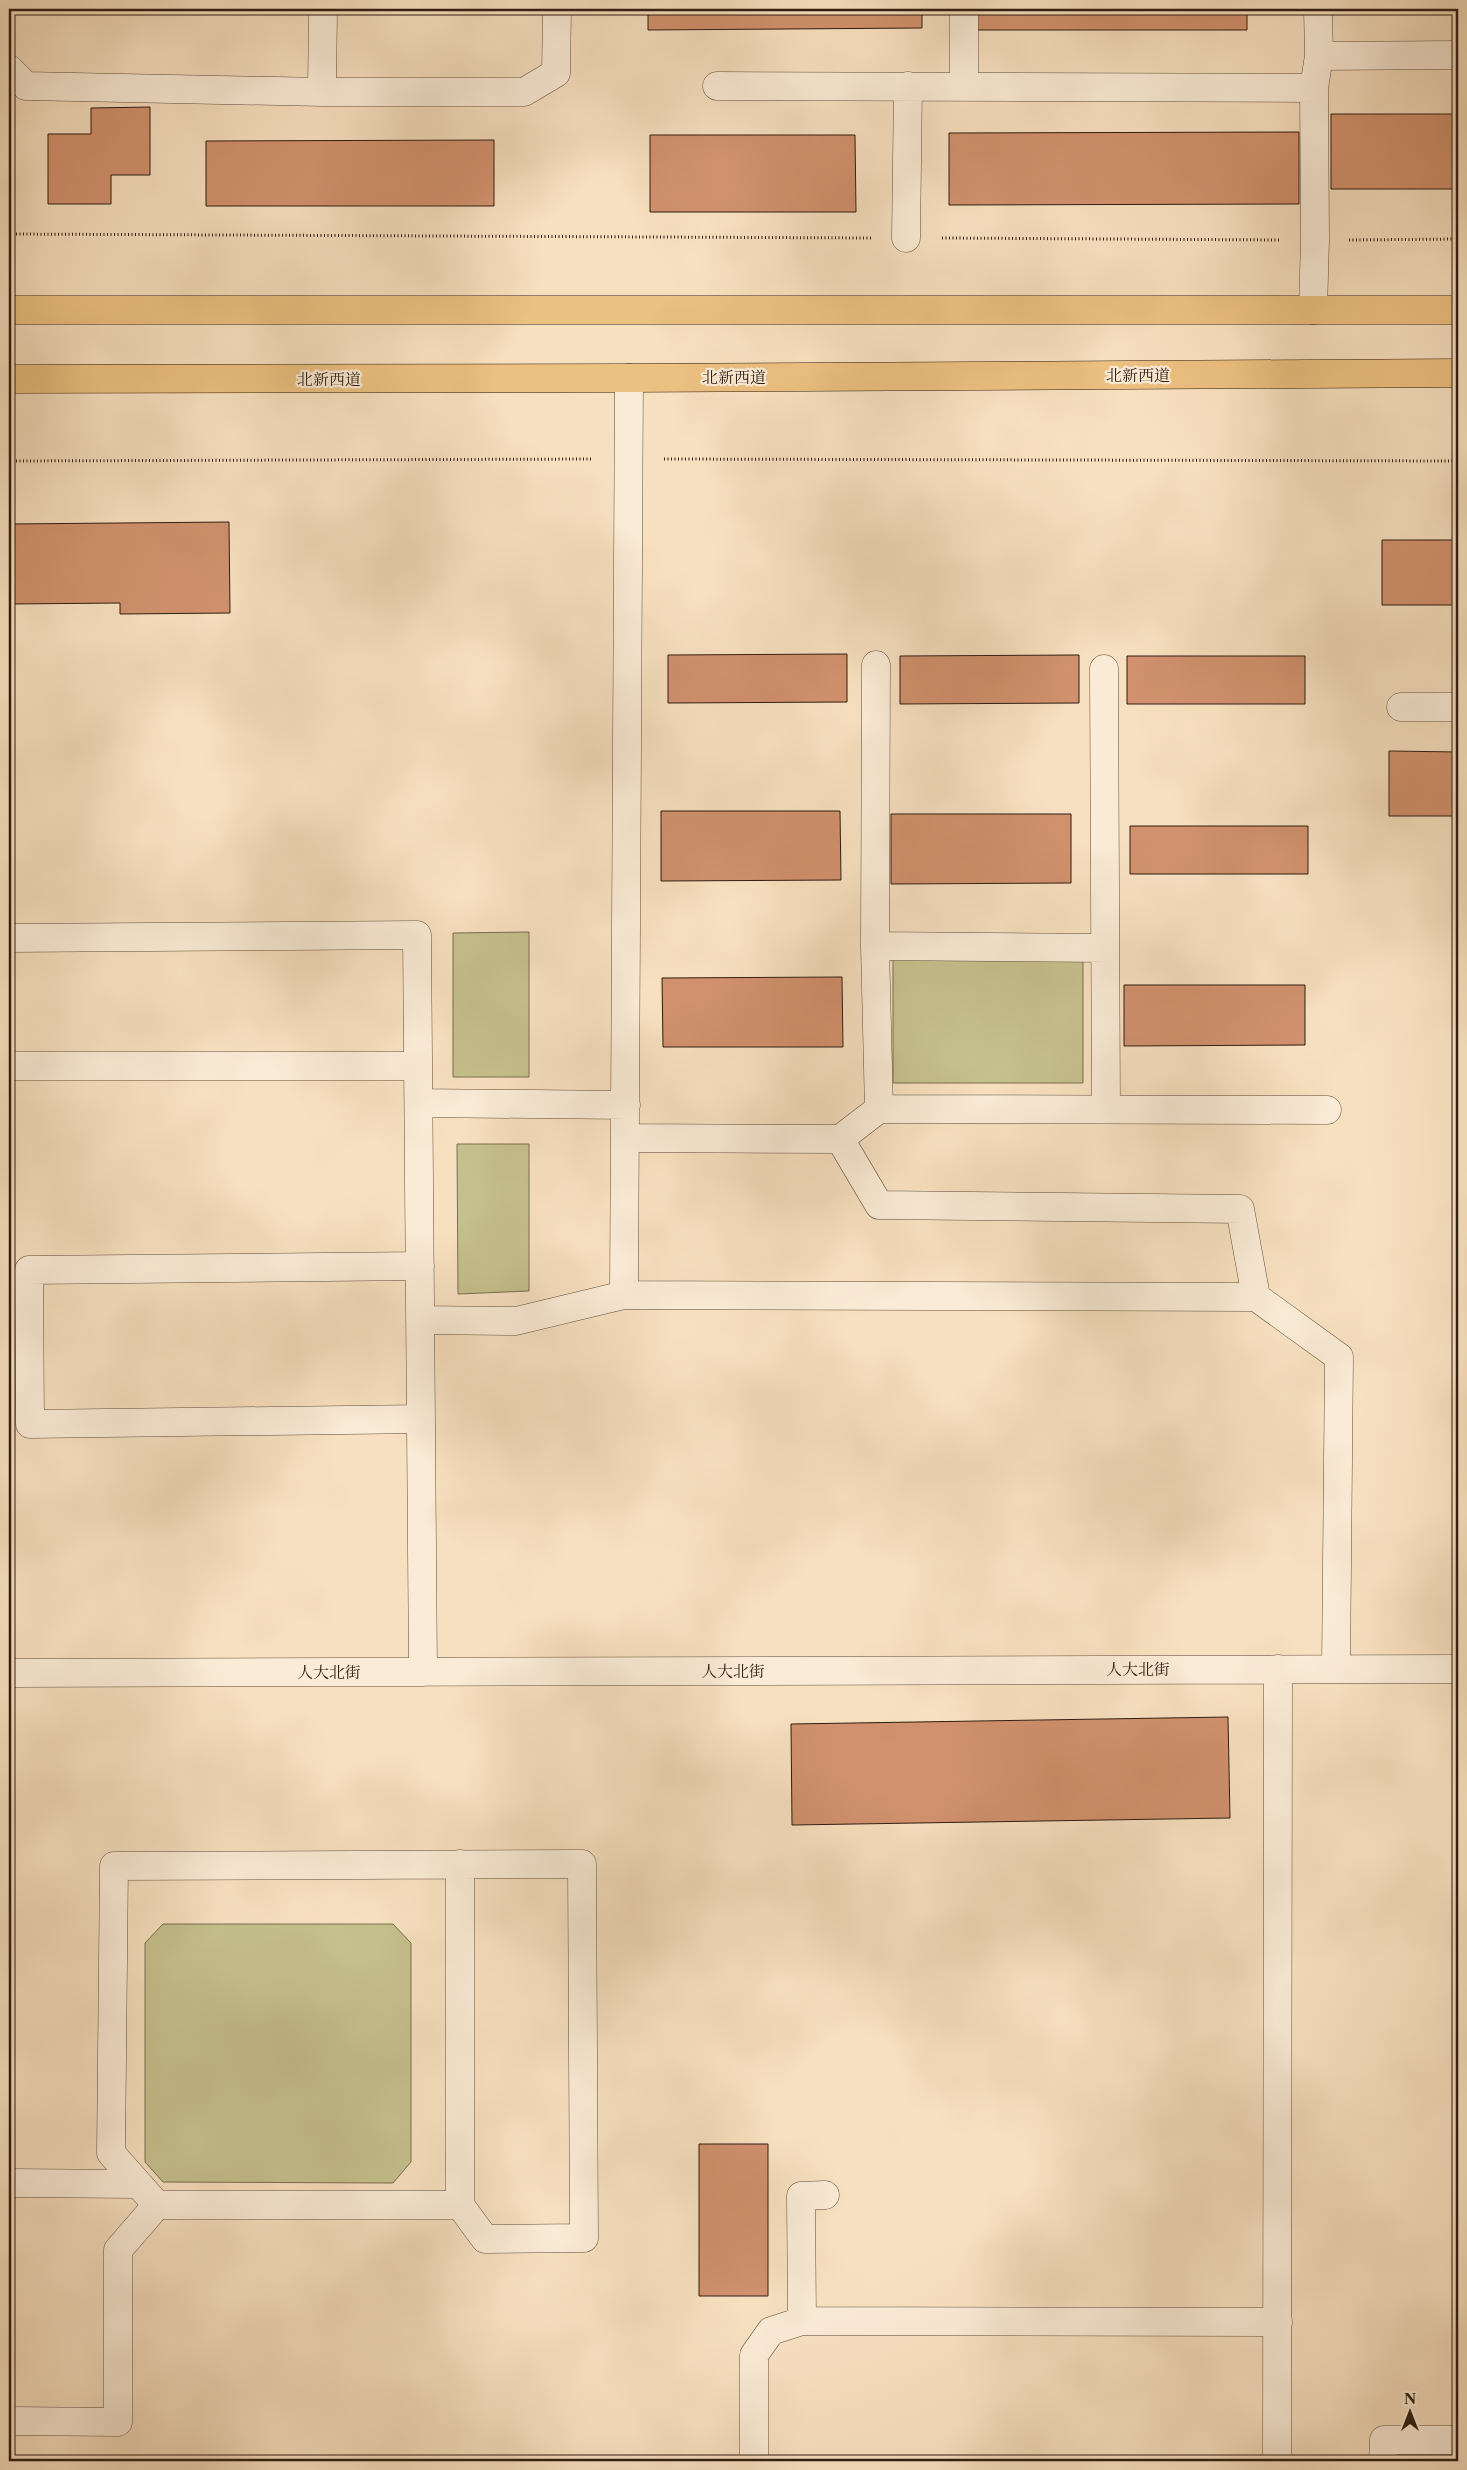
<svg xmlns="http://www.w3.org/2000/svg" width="1467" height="2470" viewBox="0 0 1467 2470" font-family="'Libre Caslon Text','Noto Serif SC',serif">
<rect width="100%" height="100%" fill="#f7e0c0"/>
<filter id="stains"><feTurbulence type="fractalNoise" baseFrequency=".004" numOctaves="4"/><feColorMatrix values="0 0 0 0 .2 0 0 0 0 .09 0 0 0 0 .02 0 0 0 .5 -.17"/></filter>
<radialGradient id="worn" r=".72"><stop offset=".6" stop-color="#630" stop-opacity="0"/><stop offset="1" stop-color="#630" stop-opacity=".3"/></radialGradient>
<path fill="#c5c08d" stroke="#7a6e4e" d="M529,932V1077H453V933Z
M893,959H1083V1083H893Z
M457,1144H529V1291L458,1294Z
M163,1924H393L411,1943V2162L393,2183L163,2182L145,2162V1943Z"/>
<path fill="#d1916e" stroke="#2f1d10" d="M648,9H922V28L648,30Z
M973,9H1247V30H973Z
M150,107V175H111V204H48V134H91V108Z
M1331,114H1458V189H1331Z
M1299,132V204L949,205V133Z
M650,135H855L856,212H650Z
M494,140V206H206V141Z
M229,522L230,613L120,614V603L9,604V524Z
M1382,540H1458V605H1382Z
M847,654V702L668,703V655Z
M1079,655V703L900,704V656Z
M1127,656H1305V704H1127Z
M1389,751L1458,752V816H1389Z
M661,811H840L841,880L661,881Z
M891,814H1071V883L891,884Z
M1130,826H1308V874H1130Z
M842,977L843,1047H663L662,978Z
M1124,985H1305V1045L1124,1046Z
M1228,1717L1230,1818L792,1825L791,1724Z
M699,2144H768V2296H699Z"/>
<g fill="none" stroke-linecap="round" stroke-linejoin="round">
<g stroke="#614e3c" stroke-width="29">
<path id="minor" d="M964,9V86
M1319,56L1458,55
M9,69L26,86L322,92H524L556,73L557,9
M717,86L1314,88
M322,92L323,9
M906,238L908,86
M1313,310L1315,240L1314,88L1319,56L1318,9
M629,378L624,1295L1256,1297L1339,1357L1336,1669
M876,665L875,946L879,1109
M1104,669L1106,1109
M1401,707H1458
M9,938L417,935L423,1672
M875,946L1105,948
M9,1066H418
M419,1103L626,1105
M626,1138L840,1139L879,1109L1327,1110
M840,1139L879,1205L1240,1209L1256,1297
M420,1266L29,1270L30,1424L421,1419
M420,1320L516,1321L624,1295
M9,1673L1458,1669
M460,1864V2205H157L111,2153L114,1866L582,1864L584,2238L485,2239L460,2205
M9,2183L138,2184
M802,2321L801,2196L825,2195
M9,2421L118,2422V2250L157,2205
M754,2461V2355L771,2331L802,2321L1278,2322
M1277,2461L1278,1669
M1383,2461L1384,2440H1458"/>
</g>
<g stroke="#2f1d10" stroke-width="29">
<path id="major" d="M9,310H1458
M9,379L629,378L1458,373"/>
</g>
<path stroke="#2f1d10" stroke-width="3" stroke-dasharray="1 2.5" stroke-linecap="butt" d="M9,234L871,238
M942,238L1281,240
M1349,240L1458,239
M664,459L1458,461
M9,461L593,459"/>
<use href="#minor" stroke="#faebd6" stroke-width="28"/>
<use href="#major" stroke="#ecc080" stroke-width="28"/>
</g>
<g text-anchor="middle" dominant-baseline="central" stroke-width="4.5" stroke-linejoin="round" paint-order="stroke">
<g font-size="16" fill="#2f1d10" stroke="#faebd6">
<text x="1138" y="375">北新西道</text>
<text x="734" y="377">北新西道</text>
<text x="329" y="379">北新西道</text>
<text x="1138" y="1669">人大北街</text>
<text x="733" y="1671">人大北街</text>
<text x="329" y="1672">人大北街</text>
</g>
</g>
<rect width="1467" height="2470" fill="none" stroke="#f7e0c0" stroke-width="30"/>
<rect x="10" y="10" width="1447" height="2450" fill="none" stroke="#2f1d10" stroke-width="2.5"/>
<rect x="15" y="15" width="1437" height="2440" fill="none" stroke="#2f1d10"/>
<g transform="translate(1410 2412)" stroke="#faebd6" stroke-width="4" paint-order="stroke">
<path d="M0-4L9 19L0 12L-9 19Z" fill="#2f1d10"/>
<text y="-8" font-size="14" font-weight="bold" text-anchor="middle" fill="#2f1d10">N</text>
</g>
<rect width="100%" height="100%" filter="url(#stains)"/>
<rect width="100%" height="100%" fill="url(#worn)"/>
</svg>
